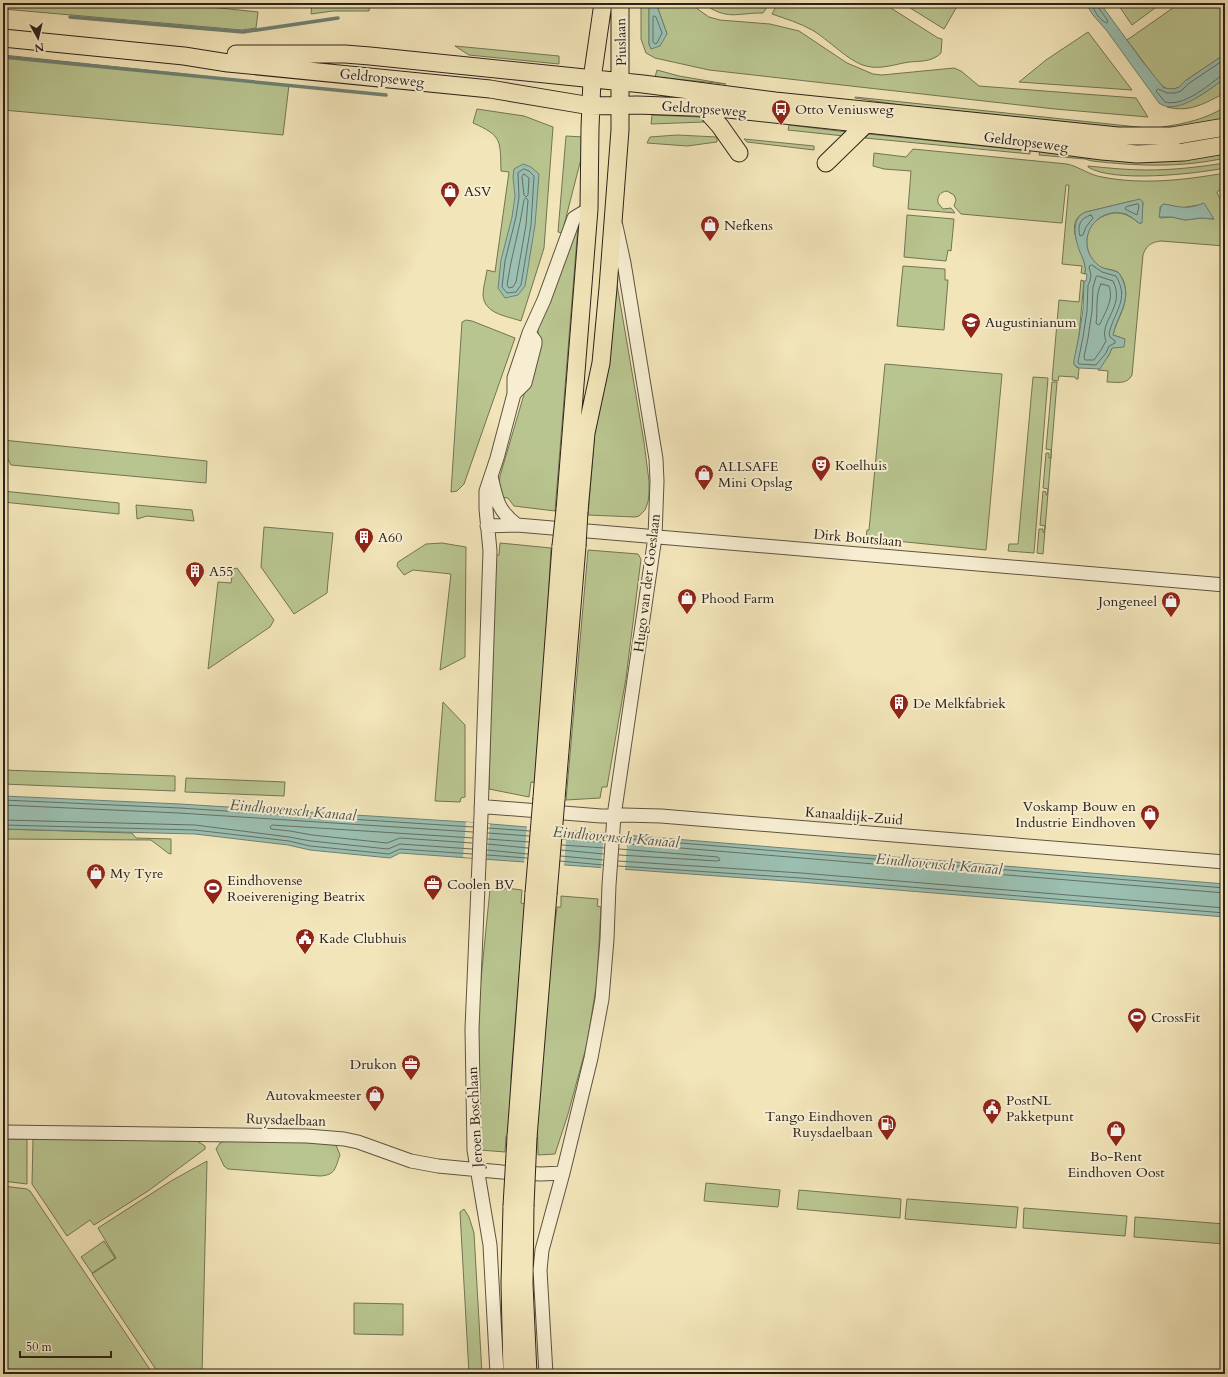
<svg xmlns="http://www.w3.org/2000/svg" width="1228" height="1377" viewBox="0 0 1228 1377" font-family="Cardo,serif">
<rect width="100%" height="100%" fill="#f2e5b9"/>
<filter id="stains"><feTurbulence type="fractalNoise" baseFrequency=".005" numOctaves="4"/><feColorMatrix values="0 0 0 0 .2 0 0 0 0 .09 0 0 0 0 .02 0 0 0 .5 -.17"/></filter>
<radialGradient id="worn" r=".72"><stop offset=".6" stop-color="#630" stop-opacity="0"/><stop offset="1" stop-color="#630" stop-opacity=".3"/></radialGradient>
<path fill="#b9c590" stroke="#737454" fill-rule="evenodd" d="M3,3H182V4L258,12L256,28L242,30L3,9Z
M312,3H370L369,11H333L311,14Z
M641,3H649V44L651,49L667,34L656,3H691L699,10L709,17L720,20L770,24L799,31L847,63L873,74L882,75L954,68L961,71L979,86L1136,98L1148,117L1055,109L709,70L655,58L646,53L641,39Z
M702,3H770L763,13C734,13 729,21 702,3Z
M778,3H883L938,38L942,39L941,53C932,62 921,61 909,62C896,64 880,70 866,66C849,62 828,39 812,30C800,23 786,19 772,14Z
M902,3H959L944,29Z
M1117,3H1156L1155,8L1132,25Z
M1180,3H1225V54L1185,81L1179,87L1174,89H1167L1160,84L1127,40Z
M1088,32L1132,90L1019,82L1046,60Z
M455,46L559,56V64L469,55Z
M3,55L289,85L283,135L3,110Z
M657,70L679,76L726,84L655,77Z
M1225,78V93C1205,103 1190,113 1167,107C1191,105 1207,91 1225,78Z
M855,97L1147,128L1133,130L900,105L855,98Z
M1225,107V118L1209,122L1162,129V127C1184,124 1206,119 1225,107Z
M477,109L524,116L553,127L544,248L521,321C507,316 484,314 483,295C483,287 486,278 487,270L495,272L509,172L501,171C500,141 503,136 473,123Z
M652,115L701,117L704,122L651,124Z
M789,125L847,132L844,136L788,130Z
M869,134L1030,151V154L865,138Z
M677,135L717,137V142L687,146L647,143L650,137Z
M566,136L583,137L582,155L562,233L558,232Z
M744,139L814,146V150L747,142Z
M913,149L1067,164C1080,167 1089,175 1102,177C1142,185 1185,180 1225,173V188L1218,191L1217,193L1225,206V246L1161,241C1151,242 1146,246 1143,255L1132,375C1127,385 1117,382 1107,382L1108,371L1098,370L1109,355L1112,348L1125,339L1113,335C1117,318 1129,305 1125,286C1124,281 1121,275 1118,272C1113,269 1106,270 1100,267C1084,256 1082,232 1097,220C1102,216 1108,214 1114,213C1124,212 1131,217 1139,223H1141L1143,202L1132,201L1086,212C1061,221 1084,253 1085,267C1086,269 1085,271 1085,274L1081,273L1082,266L1062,264L1069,185H1066L1062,223H1061L961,214L954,206L956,200L954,195L947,191C940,192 937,196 938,203L943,209L951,208L955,213L908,209L911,171L884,169L873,166L874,153L906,157ZM1164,204L1182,208L1198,205L1214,219L1201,218L1185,220L1172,217L1160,218V207Z
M1040,151L1184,160L1225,154V158C1181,168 1136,166 1092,161L1085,159L1039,155Z
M1225,163V168C1195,174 1113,183 1088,167V166C1108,168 1128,170 1147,170C1174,170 1199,167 1225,163Z
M907,215L954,219L951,251L948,250L946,261L904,257Z
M578,226L555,511L514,506L508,498L501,497L499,485L500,476L540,340L537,327Z
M903,266L945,269V280H948L944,330L897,326Z
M615,273L644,442L649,481V494L648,502L645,510L639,516L635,517L588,515L604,321Z
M1081,280L1084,281L1079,336L1074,363L1076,367L1079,368L1078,379H1076L1075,377L1059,376L1058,381L1052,380L1059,300L1079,302Z
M466,320L472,321L515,338L464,484L457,491L451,492L462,322Z
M885,364L1002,374L986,550L866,538L867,530H869Z
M1033,377L1048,378L1034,553L1008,551L1009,544H1018Z
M1052,382H1057L1043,554L1037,553L1039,529H1043V532L1044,533L1045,526L1040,525L1043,491L1046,492V495H1047L1048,489L1043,488L1046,453H1049V458H1051V450L1046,449Z
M3,440L207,461L206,483L11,465L3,449Z
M3,491L119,503V514L3,502Z
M136,505L192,510L194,521L147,516L137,519Z
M264,527L333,533L328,581L327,593L294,614L261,567Z
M442,543L466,547L465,657L440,670L451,574L413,570L404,575L397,566L398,562L426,544Z
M500,543L551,548L539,769L538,783L531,782L529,797L489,789L494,555H499Z
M588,550L638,554L641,559L626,678L607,787H602L600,798L566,800Z
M237,568L274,620L270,627L208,669L218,582L231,583L233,569Z
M443,702L465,725V797L461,798L460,802L435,801Z
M3,770L175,776V791L3,784Z
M186,778L285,782L284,796L185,792Z
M3,829L132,833L136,838L171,839V854L168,853L151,840L3,839Z
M506,888L522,890L521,903L525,904L511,1076L512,1133H509L506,1136L505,1152L480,1150L477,1019L490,889L502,890Z
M561,896L598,899L597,906L601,907L597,981L587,1044L568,1114L555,1154L538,1155L537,1104L543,1021L557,907H561Z
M3,1139H27V1184L3,1181Z
M33,1139L197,1141L205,1146V1149L148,1191L94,1225L90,1220L67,1236L32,1184Z
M227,1140L304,1142L336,1145L340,1155C335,1168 336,1175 320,1176L228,1169L224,1166L216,1149L220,1143Z
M207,1161L202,1374H159L92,1274L116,1258L98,1228L171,1181Z
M706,1183L780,1190L778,1207L704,1201Z
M3,1186L27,1189L30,1191L153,1374H3Z
M799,1190L901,1199L900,1218L797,1209Z
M907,1199L1018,1207L1016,1228L905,1219Z
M1024,1208L1127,1216L1125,1236L1023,1228Z
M464,1209L469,1217L474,1233L482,1374H469L460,1212Z
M1135,1217L1225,1224V1244L1134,1237Z
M104,1241L115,1258L92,1273L81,1257Z
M354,1303L403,1304V1335L354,1334Z"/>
<path fill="#9bbfb1" stroke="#6f8074" d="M649,3H656L667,34L660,46L651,49L649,44Z
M1088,3H1100L1143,62L1164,88L1174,89L1179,87L1185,81L1225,54V78C1211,88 1177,117 1159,103L1107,31L1093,15L1088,7Z
M523,164L531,167L539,174L535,225L525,286L518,295L505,298L498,288L501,260L512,217L515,196L513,177L514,169Z
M1140,199L1143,202L1142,223H1139C1135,220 1131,216 1126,214C1095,205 1073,242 1097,264C1103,270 1112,269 1119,273C1135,299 1118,311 1113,335L1125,339L1124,347L1112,348C1109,356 1104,362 1100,369L1079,368L1074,365V360L1079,336L1083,310L1084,281H1086L1087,274H1085C1085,271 1086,269 1085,267C1085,262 1082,257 1080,252C1075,239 1070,218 1086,212Z
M1204,203L1214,219L1201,218L1185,220L1172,217H1159L1161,206L1164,204C1180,207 1187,210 1204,203Z
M3,796L180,804L466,822L1225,884V917L800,882L400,853L390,858L310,850L288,845L195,834L3,829Z"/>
<path fill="#f2e5b9" d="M466,822L490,824L487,859L463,857Z
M527,825L567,828L564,867L524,864Z
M604,833L628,835L625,870L601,869Z"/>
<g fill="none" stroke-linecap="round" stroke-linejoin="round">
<path stroke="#647065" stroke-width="1" d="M1092,3C1093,10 1100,21 1107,23L1108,21L1098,7L1097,3
M654,16L656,17L662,33L657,43L655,44L653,42V18Z
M1225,59L1188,84L1181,91L1175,93H1167L1158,89L1156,91L1165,102C1184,107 1207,86 1221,76L1225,75
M524,169L529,171L534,176L531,225L521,285L516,292L507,293L502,287L505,261L516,217L519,197L518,173Z
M524,174L529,178L528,195L526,197L524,195L522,177Z
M526,198L528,200L526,225L516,282L513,287L509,288L507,285C511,256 520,229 524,200Z
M1138,204L1139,206L1137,215L1125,209L1126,207Z
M1091,215L1093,218L1086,227L1083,235L1080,236C1077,226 1080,218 1091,215Z
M1092,265L1102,272L1116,276C1130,300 1114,311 1109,334L1110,337L1115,341V343L1109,346L1106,353L1096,365L1079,364L1078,362L1083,337L1087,311L1088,285L1090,281L1091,275L1089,267Z
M1098,276L1113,281C1126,307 1098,321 1106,341L1101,350L1094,360H1085L1084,357L1088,338L1092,311L1093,287L1096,277Z
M1101,284L1109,286C1114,300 1105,312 1100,324L1098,325L1096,323C1098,312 1095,294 1101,284Z
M3,800L180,808L473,827
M3,805L179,813L473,832
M3,820L195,825L289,837L311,841L388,849L400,844L472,849
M3,825L195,830L289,841L310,846L389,854L400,849L472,854
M488,828L530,831
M488,833L529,836
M563,834L605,837
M620,838L1225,888
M487,839L529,842
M562,839L605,842
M472,843L400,838L387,843L312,835L290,831L271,829L270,827L272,825L473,838
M620,843L1225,893
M487,844L528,848
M562,845L604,848
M487,850L528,854
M561,850L604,854
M487,855L527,858
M619,855L717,861L720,860L718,857L619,849
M561,856L603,860
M560,861L603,865
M618,861L801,873L1225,908
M618,866L801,878L1225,913"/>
<path stroke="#6f8074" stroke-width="3.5" d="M70,17L243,32L338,18
M3,57L386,95"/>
<g stroke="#5e5341" stroke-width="15">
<path id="minor" d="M514,394L525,383L535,344V341L529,333
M491,476C496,499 498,511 517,525
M487,526L517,525L1225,585
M481,808L488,807L601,816H614L624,815L661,816L1225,862
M3,1132L307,1136L344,1139L358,1142L411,1161L438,1166L502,1172L541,1174L563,1173
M497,1374L490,1245L474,1150L472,1029L481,815L490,551L486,509V491L497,458L514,394V378L529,333L544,300L574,218L589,209
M546,1374L540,1270L542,1250L563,1173L591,1058L602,999L607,939L609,885L614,816L655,537L657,481L656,459L624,263L616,226"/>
</g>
<g stroke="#2d2219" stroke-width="19">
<path id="major" d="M3,38L184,56L228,63L490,89L591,106L637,105L719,108L1041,143L1102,151L1137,154L1184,152L1225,145
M236,54H345L370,56L643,84L775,101L1118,136H1172L1225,127
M703,107L720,126L739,153
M826,163L866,124
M565,510L589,209L590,128L592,79L603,3
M579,511L586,433L601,363L608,288L620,130V3
M542,798L561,546
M556,799L577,546
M516,1137L534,893
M528,1137L548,894
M512,1206L510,1283L512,1374
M525,1206L524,1284L528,1374"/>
</g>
<use href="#minor" stroke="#f7eed2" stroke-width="13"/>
<use href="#major" stroke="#f2e5b9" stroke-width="17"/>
<g stroke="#2d2219" stroke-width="19" stroke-linecap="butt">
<path id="major-bridge" d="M561,546L565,510
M577,546L579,511
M534,893L542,798
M548,894L556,799
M512,1206L516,1137
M525,1206L528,1137"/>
</g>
<use href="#major-bridge" stroke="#f2e5b9" stroke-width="17"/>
</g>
<defs>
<g id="bus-pin" transform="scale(1)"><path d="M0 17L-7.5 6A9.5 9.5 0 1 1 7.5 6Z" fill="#8f2418" stroke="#f7eed2"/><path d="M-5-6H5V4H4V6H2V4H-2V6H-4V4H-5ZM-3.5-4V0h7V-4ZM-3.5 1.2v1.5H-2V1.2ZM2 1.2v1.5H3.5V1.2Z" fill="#fff"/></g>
<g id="shop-pin" transform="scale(1)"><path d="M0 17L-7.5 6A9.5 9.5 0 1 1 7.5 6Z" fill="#8f2418" stroke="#f7eed2"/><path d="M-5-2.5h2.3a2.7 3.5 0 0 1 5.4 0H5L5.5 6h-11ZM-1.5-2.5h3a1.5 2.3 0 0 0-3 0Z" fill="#fff"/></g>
<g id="school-pin" transform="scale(1)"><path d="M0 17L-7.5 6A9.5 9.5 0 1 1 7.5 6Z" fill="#8f2418" stroke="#f7eed2"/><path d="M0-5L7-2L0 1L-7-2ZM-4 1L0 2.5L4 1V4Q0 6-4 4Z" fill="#fff"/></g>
<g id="theatre-pin" transform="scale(1)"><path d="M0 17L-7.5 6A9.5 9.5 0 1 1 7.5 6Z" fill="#8f2418" stroke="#f7eed2"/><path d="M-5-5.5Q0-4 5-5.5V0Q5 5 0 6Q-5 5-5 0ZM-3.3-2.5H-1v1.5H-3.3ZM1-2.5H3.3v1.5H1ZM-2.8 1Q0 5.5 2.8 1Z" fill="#fff"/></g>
<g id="building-pin" transform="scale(1)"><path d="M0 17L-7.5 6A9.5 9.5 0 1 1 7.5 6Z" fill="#8f2418" stroke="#f7eed2"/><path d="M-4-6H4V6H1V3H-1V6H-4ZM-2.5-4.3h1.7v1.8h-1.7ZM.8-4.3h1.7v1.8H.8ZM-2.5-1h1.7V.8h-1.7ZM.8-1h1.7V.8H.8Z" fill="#fff"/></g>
<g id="office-pin" transform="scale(1)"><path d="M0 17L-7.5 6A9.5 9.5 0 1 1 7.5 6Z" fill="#8f2418" stroke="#f7eed2"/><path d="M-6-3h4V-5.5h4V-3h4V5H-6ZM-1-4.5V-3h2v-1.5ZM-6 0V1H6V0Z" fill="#fff"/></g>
<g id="stadium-pin" transform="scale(1)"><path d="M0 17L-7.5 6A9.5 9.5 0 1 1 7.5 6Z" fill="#8f2418" stroke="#f7eed2"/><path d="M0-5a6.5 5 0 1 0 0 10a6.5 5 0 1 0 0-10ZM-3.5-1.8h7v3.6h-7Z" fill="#fff"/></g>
<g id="civic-pin" transform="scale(1)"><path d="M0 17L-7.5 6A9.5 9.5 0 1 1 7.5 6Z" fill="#8f2418" stroke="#f7eed2"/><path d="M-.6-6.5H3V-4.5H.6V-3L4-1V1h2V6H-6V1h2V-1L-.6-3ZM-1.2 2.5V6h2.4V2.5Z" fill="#fff"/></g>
<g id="fuel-pin" transform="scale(1)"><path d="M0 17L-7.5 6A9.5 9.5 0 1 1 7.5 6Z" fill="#8f2418" stroke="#f7eed2"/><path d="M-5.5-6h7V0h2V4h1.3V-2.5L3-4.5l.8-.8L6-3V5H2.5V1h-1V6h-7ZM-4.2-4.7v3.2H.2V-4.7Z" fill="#fff"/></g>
</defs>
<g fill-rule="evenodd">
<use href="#bus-pin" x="781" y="109"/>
<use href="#shop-pin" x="450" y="191"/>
<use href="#shop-pin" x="710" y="225"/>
<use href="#school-pin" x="971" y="322"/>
<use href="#theatre-pin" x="821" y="465"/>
<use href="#shop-pin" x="704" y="474"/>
<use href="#building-pin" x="364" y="537"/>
<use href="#building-pin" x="195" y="571"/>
<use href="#shop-pin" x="687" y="598"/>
<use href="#shop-pin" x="1171" y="601"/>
<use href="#building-pin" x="899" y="703"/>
<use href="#shop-pin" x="1150" y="814"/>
<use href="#shop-pin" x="96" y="873"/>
<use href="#office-pin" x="433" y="884"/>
<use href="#stadium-pin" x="213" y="888"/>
<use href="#civic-pin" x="305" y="938"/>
<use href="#stadium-pin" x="1137" y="1017"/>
<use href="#office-pin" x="411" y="1064"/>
<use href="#shop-pin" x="375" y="1095"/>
<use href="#civic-pin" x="992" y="1108"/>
<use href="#fuel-pin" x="887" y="1124"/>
<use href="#shop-pin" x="1116" y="1130"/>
</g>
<g text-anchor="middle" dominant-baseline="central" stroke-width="4" stroke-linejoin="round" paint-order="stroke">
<g font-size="14" fill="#2d2219" stroke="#f7eed2">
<text transform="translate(621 42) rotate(-91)">Piuslaan</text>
<text transform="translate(382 78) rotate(6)">Geldropseweg</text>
<text transform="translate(704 109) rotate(4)">Geldropseweg</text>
<text transform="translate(1026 142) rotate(7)">Geldropseweg</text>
<text transform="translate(858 538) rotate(5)">Dirk Boutslaan</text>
<text transform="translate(647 583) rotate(-83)">Hugo van der Goeslaan</text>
<text transform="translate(854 816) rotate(5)">Kanaaldijk-Zuid</text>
<text transform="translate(475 1117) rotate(-93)">Jeroen Boschlaan</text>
<text transform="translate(286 1120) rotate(2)">Ruysdaelbaan</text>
</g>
<g font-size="14" fill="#2d2219" stroke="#f7eed2" text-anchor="start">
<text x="795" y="109">Otto Veniusweg</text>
<text x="464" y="191">ASV</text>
<text x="724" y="225">Nefkens</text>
<text x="985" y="322">Augustinianum</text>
<text x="835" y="465">Koelhuis</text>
<text x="718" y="466">ALLSAFE<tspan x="718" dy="16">Mini Opslag</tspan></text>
<text x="378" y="537">A60</text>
<text x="209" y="571">A55</text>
<text x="701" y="598">Phood Farm</text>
<text x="1157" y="601" text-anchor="end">Jongeneel</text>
<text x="913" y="703">De Melkfabriek</text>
<text x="1136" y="806" text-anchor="end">Voskamp Bouw en<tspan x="1136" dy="16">Industrie Eindhoven</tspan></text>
<text x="110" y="873">My Tyre</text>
<text x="227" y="880">Eindhovense<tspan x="227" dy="16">Roeivereniging Beatrix</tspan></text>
<text x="447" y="884">Coolen BV</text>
<text x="319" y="938">Kade Clubhuis</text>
<text x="1151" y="1017">CrossFit</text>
<text x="397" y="1064" text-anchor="end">Drukon</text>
<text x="361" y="1095" text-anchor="end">Autovakmeester</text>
<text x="1006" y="1100">PostNL<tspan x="1006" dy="16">Pakketpunt</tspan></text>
<text x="873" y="1116" text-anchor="end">Tango Eindhoven<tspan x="873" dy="16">Ruysdaelbaan</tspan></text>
<text x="1116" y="1156" text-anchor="middle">Bo-Rent<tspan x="1116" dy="16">Eindhoven Oost</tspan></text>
</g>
<g font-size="15" font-style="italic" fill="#4e5147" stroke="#f7eed2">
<text transform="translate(293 810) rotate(5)">Eindhovensch Kanaal</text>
<text transform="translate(616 837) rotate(5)">Eindhovensch Kanaal</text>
<text transform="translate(939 864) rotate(5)">Eindhovensch Kanaal</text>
</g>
</g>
<rect width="1228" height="1377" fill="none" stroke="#f2e5b9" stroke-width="16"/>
<rect x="4" y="4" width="1220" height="1369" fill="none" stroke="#2d2219" stroke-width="2"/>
<rect x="8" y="8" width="1212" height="1361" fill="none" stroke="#2d2219"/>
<g transform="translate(38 38) rotate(172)" stroke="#f7eed2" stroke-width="3" paint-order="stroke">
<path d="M0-3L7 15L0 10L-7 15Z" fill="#2d2219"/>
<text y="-6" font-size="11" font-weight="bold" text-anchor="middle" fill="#2d2219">N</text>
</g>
<path d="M20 1351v6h91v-6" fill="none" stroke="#2d2219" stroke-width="2"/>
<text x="26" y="1351" font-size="12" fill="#2d2219" stroke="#f7eed2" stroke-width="3" paint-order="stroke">50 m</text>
<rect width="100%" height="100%" filter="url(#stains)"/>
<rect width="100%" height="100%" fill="url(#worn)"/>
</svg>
